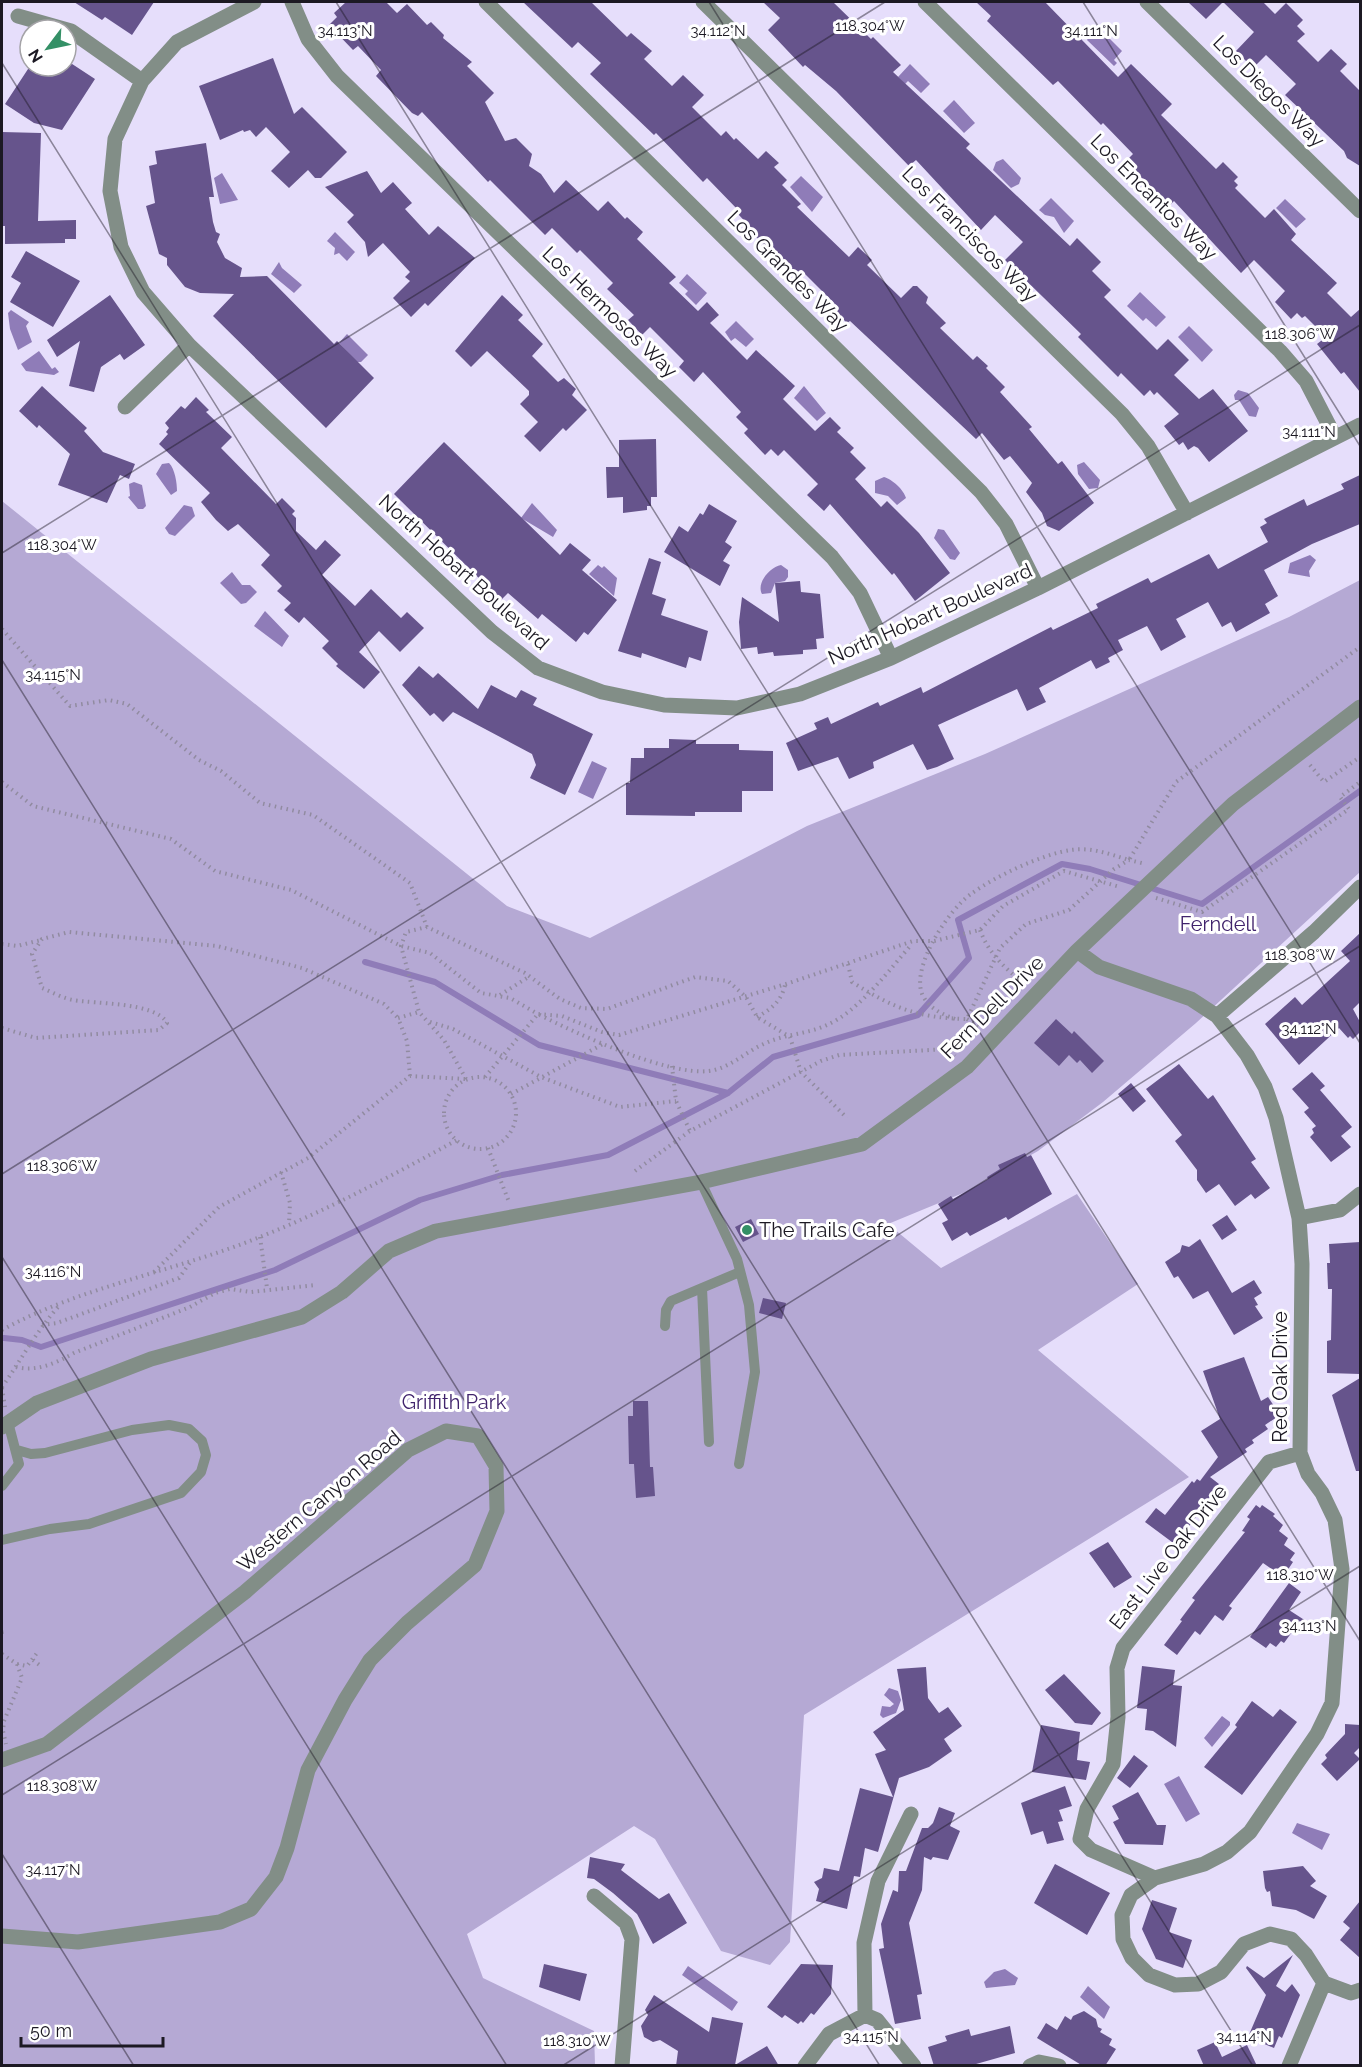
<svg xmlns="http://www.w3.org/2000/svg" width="1362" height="2067" viewBox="0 0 1362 2067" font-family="Raleway,sans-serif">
<rect width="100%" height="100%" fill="#e6defb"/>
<path fill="#b5a9d4" d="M2,501L507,906L590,938L807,826L985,754L1289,617L1360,580V872L1196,1023L1103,1102L1038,1151L968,1191L888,1224L941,1268L1077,1194L1138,1284L1038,1350L1189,1477L804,1715L790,1942L770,1965L721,1951L655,1839L634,1826L467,1934L483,1978L594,2031L595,2065H2Z"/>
<path fill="#8f7cb8" d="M1096,25L1122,51L1114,60L1117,63L1114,66L1087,40Z
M910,64L930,84L921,93L908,81L905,84L898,77Z
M954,100L975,123L964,133L943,111Z
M1003,159L1021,178L1019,184L1011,188L993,170L996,162Z
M222,173L238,200L220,204L214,178Z
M801,176L823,197L812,212L790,187Z
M1051,198L1074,221L1064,233L1054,217L1045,215L1039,210Z
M1285,199L1306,219L1296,228L1276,208Z
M335,232L355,252L347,261L339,253L334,255L335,248L327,241Z
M279,262L282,268L302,285L294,293L271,274Z
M687,274L707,293L696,305L685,294L688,291L679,283Z
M1140,292L1166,317L1156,327L1146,318L1143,321L1127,306Z
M11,310L29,322L26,326L32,342L18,350L10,329L8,313Z
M736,321L754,339L746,347L735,338L731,341L725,332Z
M1189,326L1213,350L1202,362L1178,337Z
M347,334L368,355L361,362H357L339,343Z
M39,351L52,369L55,367L59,372L54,375L26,371L21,364Z
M804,386L826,413L817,421L794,398Z
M1238,390L1248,393L1259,408L1256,417L1249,416L1239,400H1235L1234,395Z
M1084,462L1100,480L1098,488L1089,489L1078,474L1077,465Z
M169,463C175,469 177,483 177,491L171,495L156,474L162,464Z
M884,477C892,479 904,490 906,498L897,505L888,496L875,493V481Z
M134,482L142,485L146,506L143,509H138L128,497L130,496L129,484Z
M532,503L557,530L553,537L521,518Z
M184,505L192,507L195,516L175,536L169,534L165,528Z
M938,529L944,530L960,553L955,560L950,559L934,538Z
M1310,555L1316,560L1309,571L1310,577L1288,573L1290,563Z
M598,565L602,568L604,566L617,578L614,596L589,574Z
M781,565L788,570V577L785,581L775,583L771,593L762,594C756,583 770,567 781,565Z
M232,572L242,585H250L257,592L246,603L241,604L220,583Z
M265,611L289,636L282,647L254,626Z
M592,761L607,768L593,799L578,792Z
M889,1688L898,1691L901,1700L896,1713L883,1718L880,1715L882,1706L890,1707L894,1704L884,1695Z
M1222,1716L1230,1722V1725L1212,1747L1204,1738Z
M1179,1776L1200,1814L1186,1822L1164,1784Z
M1297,1823L1330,1834L1322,1850L1292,1833Z
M688,1966L738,2002L732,2011L682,1975Z
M1005,1969L1018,1978L1015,1985L986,1988L984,1982L994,1972Z
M1088,1986L1110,2007L1104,2019L1080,1997Z"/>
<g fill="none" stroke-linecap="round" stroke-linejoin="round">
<path stroke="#8f7cb8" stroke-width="6" d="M365,962L435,982L539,1045L728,1093
M4,1338L22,1340L41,1347L275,1270L420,1200L502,1175L608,1155L728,1093L773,1057L918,1015L969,958L958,920L1062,864L1090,869L1202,904L1360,791"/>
</g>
<path fill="#66548c" d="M74,2H154L132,35L105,17L102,20Z
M346,2H386L397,13L407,4L427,25L431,22L444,35L443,38L472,62L467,66L494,93L485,102L505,141L516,138L532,154L529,166L541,174L554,193L566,180L598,211L608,201L625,219L627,217L643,232L637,239L676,277L669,283L698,311L707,302L719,315L710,323L747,360L756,350L795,386L783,399L815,431L830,417L841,428L837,432L854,448L850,452L866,468L855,479L881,507L887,501L919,533L950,573L915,601L894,573L892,575L830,504L824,511L807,495L818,484L784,450L778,456L771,449L765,455L744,433L748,429L736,417L741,412L703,372L694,382L679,367L684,361L650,327L642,335L628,320L634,315L607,289L613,283L580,250L577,253L552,228L545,235L490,180L488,182L474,167L422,112L418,116L412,113L376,76L381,70L358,46L353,50L329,25L337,17L334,13Z
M523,2H591L627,37L631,33L652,51L644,59L672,86L683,75L704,95L692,107L721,136L726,131L734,140L736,138L758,159L766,151L779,163L774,167L787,180L782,185L801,204L797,207L849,257L858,247L872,260L867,265L901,298L913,286H917L928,297L926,303L946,323L940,328L973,360L977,356L988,366L986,368L1005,387L1000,392L1032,427L1029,429L1058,464L1062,461L1094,503L1059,531L1047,526L1042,513L1026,492L1032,483L1010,456L1004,460L982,433L976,439L850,321L847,323L834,310L837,306L804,273L798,279L756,237L758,235L737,213L739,211L707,178L703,182L656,133L654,135L590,74L601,63L578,42L572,48Z
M763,2H833L871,39L873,37L901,65L893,72L970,144L966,148L1070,246L1077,238L1101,262L1092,271L1111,290L1104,297L1157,350L1168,339L1189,360L1174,375L1199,399L1213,389L1248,431L1209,462L1198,448L1194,446L1188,450L1183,442L1179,445L1164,426L1179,414L1157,392L1154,395L1150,390L1144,396L1121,373L1118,377L1078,337L1081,334L1005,260L1023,242L995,215L981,230L916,160L909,166L836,91L805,65L803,67L768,30L780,18Z
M976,2H1045L1118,77L1131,64L1172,104L1161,115L1216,169L1223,162L1238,177L1234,181L1238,185L1235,188L1265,218L1274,209L1296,234L1291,240L1337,283L1327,293L1351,317L1360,309V392L1344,372L1341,374L1317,344L1326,337L1305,316L1302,318L1297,313L1291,319L1275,302L1285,291L1254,260L1241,273L1174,201L1170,205L1125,162L1133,154L1103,123L1101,125L1058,81L1053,85L987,21L991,16Z
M1188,2H1223L1206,19Z
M1223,2H1263L1275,14L1286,3L1303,20L1297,26L1305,34L1297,41L1318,62L1331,49L1347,64L1340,71L1360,91V166L1347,158L1344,151L1285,95L1296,84L1266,55L1253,68L1236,51L1254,32Z
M273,58L294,114L302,107L347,152L321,178H315L308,170L289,188L271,171L290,152L266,127L256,137L250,130L244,132L243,130L220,140L199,86Z
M66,60L95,79L62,130L34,123L5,104L30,66H66Z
M2,132L41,133L38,221L76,220V239H65V243L5,244V226H2Z
M206,143L214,197H209L213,222L216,232L220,234L217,242L225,258L242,268L240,277L267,276L334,344L337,341L374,378L326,428L213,316L234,294L200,293L185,287L167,265V258L159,254L146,206L155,203L149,166L157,164L155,151Z
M367,171L381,193L393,182L412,203L405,209L429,235L438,226L475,258L428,306L425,303L411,317L393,298L410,281L405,277L410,272L383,243L368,257L365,242L347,222L354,215L325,187Z
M26,251L80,281L53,327L10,302L21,283L11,277Z
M110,295L145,345L124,360L120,354L101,367L94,392L69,386L80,341L57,357L47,340Z
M502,295L523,315L518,320L543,344L532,356L558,382L564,378L576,389L572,395L587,410L566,431L563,428L540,452L524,436L538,422L520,404L529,395V391L487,351L471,367L455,351Z
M42,386L87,428L84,431L103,452L135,464L129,479L120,475L107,503L58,485L70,454L39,425L37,428L19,411Z
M196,397L209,410L206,412L232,437L221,448L276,504L282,498L295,511L292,514L296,518V531L316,550L325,540L341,555L322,575L355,606L371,589L401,618L407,612L424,628L400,652L379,631L359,652L380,672L364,689L336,666L338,664L322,648L329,641L304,617L299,623L284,610L291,603L277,591L282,586L261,565L270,555L238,524L228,531L216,520L201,502L210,493L159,444L168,434L166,432L169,428L165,423L181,406L185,409Z
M656,439L657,497H651V506H647V510L623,513V497L607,498L606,467H619V440Z
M444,442L560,555L570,543L591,560L582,570L617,600L588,635L584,632L576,642L542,614L538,619L508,593L501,600L394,494Z
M1360,475V524L1312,544L1264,570L1278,596L1265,604L1270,613L1236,632L1231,622L1222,627L1208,602L1176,619L1186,637L1161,651L1147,626L1118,640L1123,650L1108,658L1110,662L1096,669L1091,660L1039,688L1046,702L1027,711L1017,689L938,725L954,759L937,767L927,770L913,744L873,762L874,768L849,779L838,757L798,771L786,743L817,729L814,723L828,717L831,724L878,702L880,706L921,687L923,693L1051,627L1053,630L1098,608L1096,604L1148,578L1151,583L1209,554L1218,569L1268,542L1260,527L1267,523L1264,519L1304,499L1307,506L1344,489L1341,484Z
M709,504L737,521L725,542L732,547L723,561L730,565L720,586L664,552L679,526L688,532L700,513L703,515Z
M649,558L661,562L652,594L666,599L661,615L708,631L701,661L689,657L686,668L642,653L641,658L618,651Z
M800,581L801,592L820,594L824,638L816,639L817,649L803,650V654L774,656L773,652L758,654L757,647L741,649L739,622L742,597L779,622L775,583Z
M419,666L433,678L438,673L478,709L491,685L516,698L521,690L537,698L533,705L593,734L565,795L530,778L536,765L532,754L453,712L443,722L434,713L430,716L402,685Z
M669,739L696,740V744H739V750L773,751V791H742V812H695V816L626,815V783H630L631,758H644V748H669Z
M1360,933V1002L1353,1009L1360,1022V1032L1353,1039L1350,1036L1348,1038L1339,1028L1299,1065L1265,1024L1295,997L1302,1005L1350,961L1341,951Z
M1056,1019L1072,1034L1074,1031L1104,1061L1092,1073L1080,1060L1077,1063L1069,1055L1059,1066L1034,1043Z
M1179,1064L1208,1099L1213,1095L1256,1159L1251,1162L1270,1188L1255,1199L1251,1194L1235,1206L1219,1184L1206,1193L1197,1180V1170L1175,1141L1182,1135L1146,1089Z
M1312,1072L1325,1086L1320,1090L1352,1127L1341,1136L1351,1147L1331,1162L1310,1137L1314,1133L1312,1129L1316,1126L1304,1112L1309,1108L1292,1089Z
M1131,1083L1146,1101L1133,1112L1118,1094Z
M1025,1153L1027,1157L1031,1155L1052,1194L1008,1220L1006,1217L970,1236L967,1232L952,1241L942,1223L948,1220L938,1204L951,1196L953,1199L988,1179L987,1177L1000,1169L998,1165Z
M1227,1215L1237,1230L1222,1240L1212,1225Z
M751,1219L759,1234L743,1242L735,1227Z
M1200,1239L1232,1293L1254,1280L1262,1293L1254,1298L1258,1305L1255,1306L1263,1318L1234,1335L1208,1291L1193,1299L1178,1276L1174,1278L1165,1262L1180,1252L1182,1245L1189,1247Z
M1360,1242V1374L1327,1373V1341L1331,1340L1332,1289H1328L1327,1263H1330L1329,1244Z
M763,1298L786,1303L782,1319L759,1313Z
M1244,1357L1261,1401L1268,1397L1280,1415L1265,1425L1268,1429L1252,1440L1254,1443L1245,1449L1247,1452L1210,1477L1219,1484L1176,1545L1145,1522L1156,1508L1165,1515L1192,1481L1194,1483L1197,1479L1200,1481L1218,1457L1201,1431L1220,1419L1203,1371Z
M1360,1378V1471H1356L1332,1395Z
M633,1401H648L650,1467H653L655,1496L636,1498L634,1464H629L628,1416H633Z
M1256,1505L1260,1508L1262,1505L1275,1514L1273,1516L1283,1525L1279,1531L1288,1538L1284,1545L1295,1553L1290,1560L1293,1562L1283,1577L1263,1563L1229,1606L1232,1608L1223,1621L1215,1615L1200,1635L1195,1631L1177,1655L1164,1645L1182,1621L1180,1620L1195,1600L1192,1598L1245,1532L1242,1531L1250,1519L1247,1517Z
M1108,1542L1132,1577L1114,1588L1089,1553Z
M1289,1583L1301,1592L1289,1610L1306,1621L1296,1634L1292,1632L1284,1643L1281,1641L1276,1647L1270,1643L1266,1648L1250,1637Z
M1142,1666L1175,1670L1173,1685L1182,1686L1176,1747L1153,1731L1145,1730L1147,1709L1137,1708Z
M926,1667L928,1698L939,1713L948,1707L962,1726L944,1739L952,1751L929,1767L899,1778L878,1852L865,1848L860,1877L854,1876L847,1909L816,1901L819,1889L814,1882L822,1878L824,1868L839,1871L860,1788L893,1797L875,1754L886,1750L873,1732L904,1710L897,1669Z
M1064,1674L1101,1713L1092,1725L1075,1723L1045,1690Z
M1252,1701L1273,1717L1280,1709L1297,1722L1242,1795L1204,1767L1237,1727L1235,1725Z
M1345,1724L1360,1725V1747L1354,1753L1360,1759L1337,1781L1321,1764L1327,1758L1325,1755L1345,1734Z
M1041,1725L1080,1732L1077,1760L1090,1762L1086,1780L1032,1772Z
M1134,1755L1148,1766L1130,1788L1117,1778Z
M1065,1786L1072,1806L1059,1810L1063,1821L1058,1822L1064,1840L1047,1844L1043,1831L1031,1835L1021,1803Z
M1138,1792L1157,1825H1166L1163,1845L1125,1844L1113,1822L1119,1819L1112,1806Z
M939,1807L955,1813L950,1826L960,1831L948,1860L933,1857L931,1860L924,1857L922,1890L909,1923L922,1994L917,1995L921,2019L895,2024L879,1949L884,1948L881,1924L893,1890L898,1892L899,1871H906L922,1828H928L933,1823Z
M590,1857L625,1864L621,1870L659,1899L669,1893L687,1923L653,1944L637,1914L613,1893L594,1879L587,1878Z
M1055,1864L1110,1893L1087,1935L1034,1903Z
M1303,1866L1316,1881L1310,1886L1327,1896L1314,1919L1296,1910L1272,1906L1270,1891L1267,1892L1265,1888L1263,1871Z
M1152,1900L1177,1908L1169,1932L1192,1940L1183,1968L1156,1959L1142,1929Z
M1360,1901V1958L1340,1940L1350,1928L1343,1922Z
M1293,1955L1276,1986L1285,1992L1292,1984L1300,1995L1282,2038L1279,2036L1274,2048L1248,2037L1266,1995L1246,1968L1247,1966L1264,1978Z
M544,1964L587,1974L580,2001L539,1987Z
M801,1964L833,1965L831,1994L814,2015L811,2013L803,2023L801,2021L798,2024L785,2015L782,2018L767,2007Z
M654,1995L709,2032L712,2017L743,2023L735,2065L767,2046L779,2066H676L678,2051L660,2040L653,2042L644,2037L641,2026L648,2015L645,2010Z
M1084,2011L1096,2019L1098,2027L1102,2029L1100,2032L1112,2039L1109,2045L1116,2049L1105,2066H1083L1037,2038L1046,2023L1057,2030L1065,2016L1071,2020L1073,2016Z
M1010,2026L1015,2053L969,2066H934L928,2047L947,2041L945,2036L969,2029L971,2036Z
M1215,2042L1222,2057L1247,2045L1257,2066H1204L1197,2050Z"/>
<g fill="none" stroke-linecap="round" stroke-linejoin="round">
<path stroke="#918ba0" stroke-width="4" stroke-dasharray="1.5 4.5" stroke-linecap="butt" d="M2,629L70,706L109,700L127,704L199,760L221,771L260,803L313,815L410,883L427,927
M1310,765L1324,782L1360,757
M2,782L33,806L171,839L215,871L291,890L401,946L430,953L481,993L510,998L538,1014L562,1016L602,1032L619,1035L786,984L913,941H934L980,930L1003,906L1064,871L1120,887
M1156,898L1202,912L1349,809L1340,797L1360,782
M980,930C989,954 1004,967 1024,984
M2,944L17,946L41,940
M848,964L852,982C893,1008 918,1018 967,1019L1000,948L1026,924L1069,910L1114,869L1129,860L1146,864
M500,995L530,976
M757,1017C771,1009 781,1002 785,985
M955,1019C942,1014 930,1009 923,996C909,969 949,909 971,894C994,877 1042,854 1071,850C1092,847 1109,854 1129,860L1176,782L1360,647
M967,1019L981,1028
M430,1022L453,1029L541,1077L620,1107L676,1101
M2,1028L36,1038L159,1030L167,1023C156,1002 95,1004 73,1000C62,998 52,992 42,988L32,954L42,939L69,932L217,946L302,968L384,1004L398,1018
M672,1066L676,1101L690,1131
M410,1076L407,1041L398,1018L419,1012
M485,1077L538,1014C575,1033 668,1076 709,1071C731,1068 746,1051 766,1043C785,1034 808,1034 827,1025C859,1011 889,970 912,944
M444 1113a36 36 0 1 1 72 0a36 36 0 1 1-72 0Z
M466,1079L444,1040L419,1012L401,946L406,932L427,927L525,973L560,999L581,1008L607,1009L695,977L728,981L746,997L757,1017L790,1037L801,1072L847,1118
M511,1094L603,1044
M488,1148L509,1202
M635,1171L690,1131L821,1061L839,1055L948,1049L955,1056
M281,1172L290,1203L289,1224
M260,1237L267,1288
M154,1272L219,1207L308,1158L410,1076L465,1079
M42,1325L57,1323L179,1278L191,1261
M2,1330C80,1287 176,1271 260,1237C328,1210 393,1175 457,1140
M16,1367C37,1372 56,1363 74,1353L190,1307L215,1293L230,1289L251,1292L316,1285
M2,1387C21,1360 36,1332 58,1307
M2,1388L5,1407
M2,1632L7,1631
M2,1654L17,1664L22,1678L4,1721L3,1731L6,1744
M33,1660L42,1667
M17,1664L27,1666L37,1653"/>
<path stroke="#828e87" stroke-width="10" d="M701,1182L737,1259L749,1305L755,1372L739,1464
M702,1288L709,1442
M665,1326L666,1310L671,1301L740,1272
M2,1486L19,1464L8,1422
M2,1540L50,1529L89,1524L181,1493L201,1472L206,1455L202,1441L189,1429L169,1425L132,1430L45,1453L31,1454L17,1450"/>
<path stroke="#828e87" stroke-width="15" d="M254,2L177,42L142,81L115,139L110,191L121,247L143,292L189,345L492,632L538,668L602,692L664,705L737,708L800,694L891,658L1038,588L1360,425
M292,2L308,39L337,76L832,557L860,593L891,658
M486,2L981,492L1006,524L1038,588
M703,2L1122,414L1148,446L1187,513
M925,2L1280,351L1306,381L1335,437
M1147,2L1360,211
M18,16L71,31L142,81
M125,407L189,345
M1077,951L1099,967L1191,999L1217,1016L1247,1055L1265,1087L1276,1118L1299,1218L1302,1264L1300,1453L1308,1474L1322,1493L1335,1520L1342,1569L1332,1703L1317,1734L1250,1832L1227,1852L1204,1864L1155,1878L1131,1895L1122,1915L1123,1939L1132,1958L1149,1975L1175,1985L1198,1984L1221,1972L1244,1944L1270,1934L1291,1939L1306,1955L1324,1983
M1217,1016L1314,932L1360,887
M1299,1218L1340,1210L1360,1194
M2,1427L37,1403L151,1359L302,1317L342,1292L389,1251L436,1231L701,1182L862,1144L967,1067L1077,951L1233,804L1360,707
M2,1760L47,1744L245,1592L408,1450L446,1431L478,1436L496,1466L497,1511L475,1565L407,1623L370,1660L345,1700L308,1770L287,1848L276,1877L251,1909L220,1922L78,1942L2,1936
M1155,1878L1091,1850L1080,1839L1087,1809L1113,1764L1118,1717L1117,1668L1123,1648L1269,1462L1300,1453
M594,1896L626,1923L632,1939L622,2066
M1324,1983L1351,1993L1360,1990
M865,2015L864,1943L878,1881L911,1814
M805,2066L829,2034L865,2015L877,2020L914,2066
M1030,2066L1039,2062L1059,2066
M1289,2066L1324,1983"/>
</g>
<path fill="none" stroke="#1c1923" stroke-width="1.5" stroke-opacity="0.45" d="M336,2L1360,1641M709,2L1360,1043M1083,2L1360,446M2,63L1253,2066M2,553L885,2M2,660L880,2066M2,1174L1360,325M2,1257L507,2066M2,1795L1360,946M2,1854L134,2066M562,2066L1360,1566"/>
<circle fill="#349066" stroke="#fff" stroke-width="2" cx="747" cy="1230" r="6"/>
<g text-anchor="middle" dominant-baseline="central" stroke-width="6" stroke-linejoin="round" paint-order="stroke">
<g font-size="20" fill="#1c1923" stroke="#fff">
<text transform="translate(1269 91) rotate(45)">Los Diegos Way</text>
<text transform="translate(1154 197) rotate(45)">Los Encantos Way</text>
<text transform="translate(970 234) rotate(45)">Los Franciscos Way</text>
<text transform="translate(788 271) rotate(45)">Los Grandes Way</text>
<text transform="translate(610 312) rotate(44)">Los Hermosos Way</text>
<text transform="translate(464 572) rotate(42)">North Hobart Boulevard</text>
<text transform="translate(930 614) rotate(-24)">North Hobart Boulevard</text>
<text transform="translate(992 1007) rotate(-45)">Fern Dell Drive</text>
<text transform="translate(1280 1377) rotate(-90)">Red Oak Drive</text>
<text transform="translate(319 1501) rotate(-40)">Western Canyon Road</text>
<text transform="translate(1168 1557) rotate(-52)">East Live Oak Drive</text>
</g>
<g font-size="20" fill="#40236c" stroke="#fff">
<text x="1218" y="924">Ferndell</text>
<text x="454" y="1402">Griffith Park</text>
</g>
<g font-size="20" fill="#1c1923" stroke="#fff" text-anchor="start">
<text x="759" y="1230">The Trails Cafe</text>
</g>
</g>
<g font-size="15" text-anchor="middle" fill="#1c1923" stroke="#fff" stroke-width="6" stroke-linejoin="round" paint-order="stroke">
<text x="870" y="31">118.304°W</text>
<text x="345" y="36">34.113°N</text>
<text x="718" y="36">34.112°N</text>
<text x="1091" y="36">34.111°N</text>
<text x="1300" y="339">118.306°W</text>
<text x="1309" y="437">34.111°N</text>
<text x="62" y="550">118.304°W</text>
<text x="53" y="680">34.115°N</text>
<text x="1300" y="960">118.308°W</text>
<text x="1309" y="1034">34.112°N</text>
<text x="62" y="1171">118.306°W</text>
<text x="53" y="1277">34.116°N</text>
<text x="1300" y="1580">118.310°W</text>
<text x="1309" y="1631">34.113°N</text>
<text x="62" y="1791">118.308°W</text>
<text x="53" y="1875">34.117°N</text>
<text x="871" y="2042">34.115°N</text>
<text x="1244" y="2042">34.114°N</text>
<text x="577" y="2046">118.310°W</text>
</g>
<rect width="1362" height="2067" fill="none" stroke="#1c1923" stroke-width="6"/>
<g transform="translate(48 48) rotate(238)"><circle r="28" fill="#ffffff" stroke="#a4a3a7" stroke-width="1.5"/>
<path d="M0-4.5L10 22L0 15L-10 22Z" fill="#349066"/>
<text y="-9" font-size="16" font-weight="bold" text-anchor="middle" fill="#1c1923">N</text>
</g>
<path d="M21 2037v9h142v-9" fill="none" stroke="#1c1923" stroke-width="3"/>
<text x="30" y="2037" font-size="18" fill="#1c1923" stroke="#ffffff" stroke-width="4.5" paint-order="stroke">50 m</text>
</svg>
